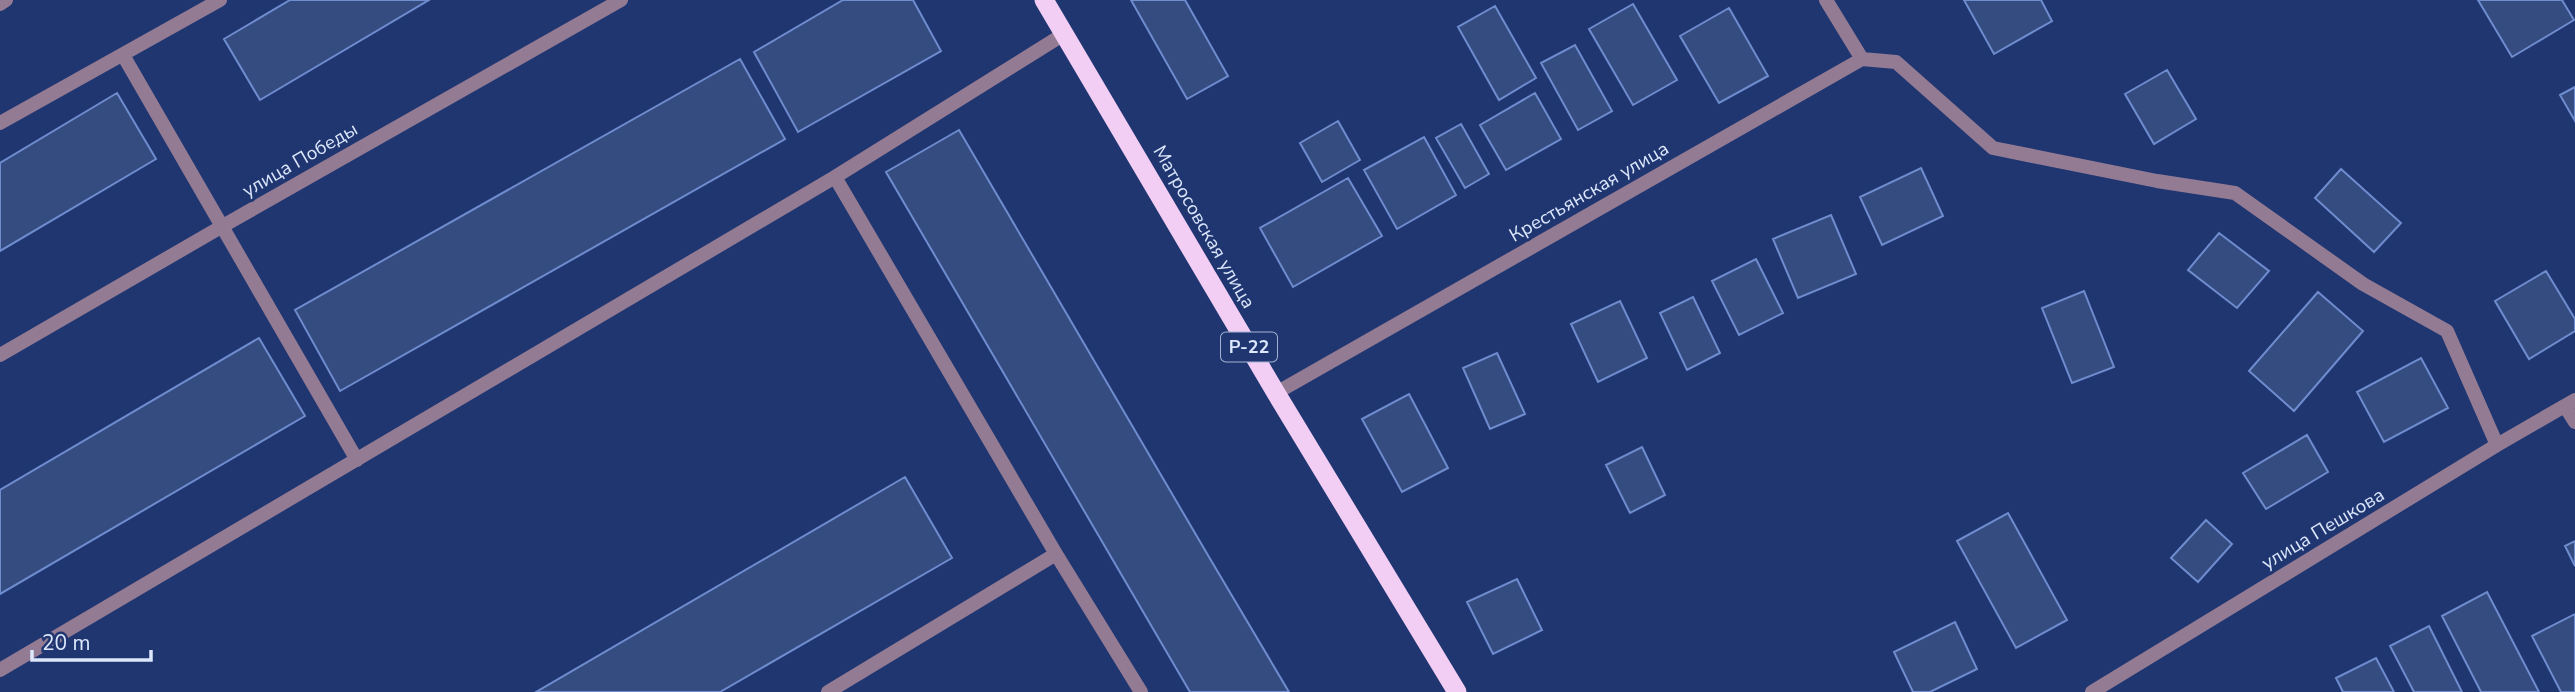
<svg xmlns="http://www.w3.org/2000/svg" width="2575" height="692" viewBox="0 0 2575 692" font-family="'Nunito Sans',sans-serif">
<rect width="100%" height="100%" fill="#203671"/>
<path fill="#354c81" stroke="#6f8cce" stroke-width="2" d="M290,0H429L260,100L224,39Z
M843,0H913L941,51L798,132L754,52Z
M1131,0H1185L1228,76L1187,99Z
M1964,0H2041L2052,21L1994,54Z
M2478,0H2562L2574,20L2512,57Z
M1633,4L1677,80L1633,105L1589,29Z
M1495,6L1536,78L1499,100L1458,27Z
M1729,8L1768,76L1719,103L1680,36Z
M1575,45L1612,111L1578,130L1541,63Z
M740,59L785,139L340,391L295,310Z
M2167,70L2196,119L2154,144L2125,94Z
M2575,87V121L2560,95Z
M117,93L156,159L0,251V163Z
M1535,93L1561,139L1506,170L1480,125Z
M1338,121L1360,160L1322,182L1300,143Z
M1461,124L1489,174L1465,188L1436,138Z
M959,130L1209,557L1289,692H1190L886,172Z
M1424,137L1456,195L1397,229L1364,170Z
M1921,168L1943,216L1882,245L1860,197Z
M2341,169L2401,223L2374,252L2315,198Z
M1348,178L1382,236L1293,287L1260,228Z
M1831,215L1856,274L1798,298L1773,239Z
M2219,233L2269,271L2237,308L2188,270Z
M1756,259L1783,313L1739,335L1712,281Z
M2546,271L2575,319V331L2529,359L2495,301Z
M2084,291L2114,367L2072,383L2042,308Z
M2318,292L2363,331L2294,411L2249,371Z
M1693,297L1720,353L1687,370L1660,313Z
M1620,301L1647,358L1598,382L1571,324Z
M259,338L305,416L0,594V490Z
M1497,353L1525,414L1490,429L1463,368Z
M2421,358L2448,408L2384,442L2357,392Z
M1409,394L1448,468L1402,492L1362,419Z
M2307,435L2328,472L2266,509L2243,473Z
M1642,447L1665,495L1630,513L1606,465Z
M905,477L952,558L720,692H536Z
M2008,513L2067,620L2016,648L1957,541Z
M2206,520L2232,544L2198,582L2171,558Z
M2575,541V566L2565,546Z
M1517,579L1542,630L1493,654L1467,602Z
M2487,592L2539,692H2481L2442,616Z
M2575,614V692H2561L2532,636Z
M1955,622L1977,669L1930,692H1913L1894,652Z
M2429,626L2462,692H2414L2390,646Z
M2376,658L2394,692H2343L2336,678Z"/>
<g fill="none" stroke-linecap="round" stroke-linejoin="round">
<path stroke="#947b94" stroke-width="14" d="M0,4L6,0
M123,55L357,460
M0,123L220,0
M835,177L1064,34
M0,670L835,177L1056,554L1141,692
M828,692L1056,554"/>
<path stroke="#947b94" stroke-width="14" d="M1862,59L1896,62L1993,148L2157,181L2235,193L2363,284L2447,331L2497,445
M0,355L221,227L621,0
M1276,393L1862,59L1826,0
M2565,406L2575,422
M2092,692L2497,445L2575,400"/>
<path stroke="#f2cdf4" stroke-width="19" d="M1044,0L1276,393L1457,692"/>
</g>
<g text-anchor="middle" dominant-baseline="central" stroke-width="6" stroke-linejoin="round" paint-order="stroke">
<rect fill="#203671" stroke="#a4b2d2" stroke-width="2" x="1221" y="332.5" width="56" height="29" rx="5"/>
<g font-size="18" font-weight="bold" fill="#dce7fc">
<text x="1249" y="347">Р-22</text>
</g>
<g font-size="19" fill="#dce7fc" stroke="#203671">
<text transform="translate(300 160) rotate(-30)">улица Победы</text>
<text transform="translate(1589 192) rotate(-30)">Крестьянская улица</text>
<text transform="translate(1204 227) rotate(60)">Матросовская улица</text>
<text transform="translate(2323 529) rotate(-31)">улица Пешкова</text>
</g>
</g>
<path d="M32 650v10h119v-10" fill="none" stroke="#dce7fc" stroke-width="3.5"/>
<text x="42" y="650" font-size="21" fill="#dce7fc" stroke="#203671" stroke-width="5" paint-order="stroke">20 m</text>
</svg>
